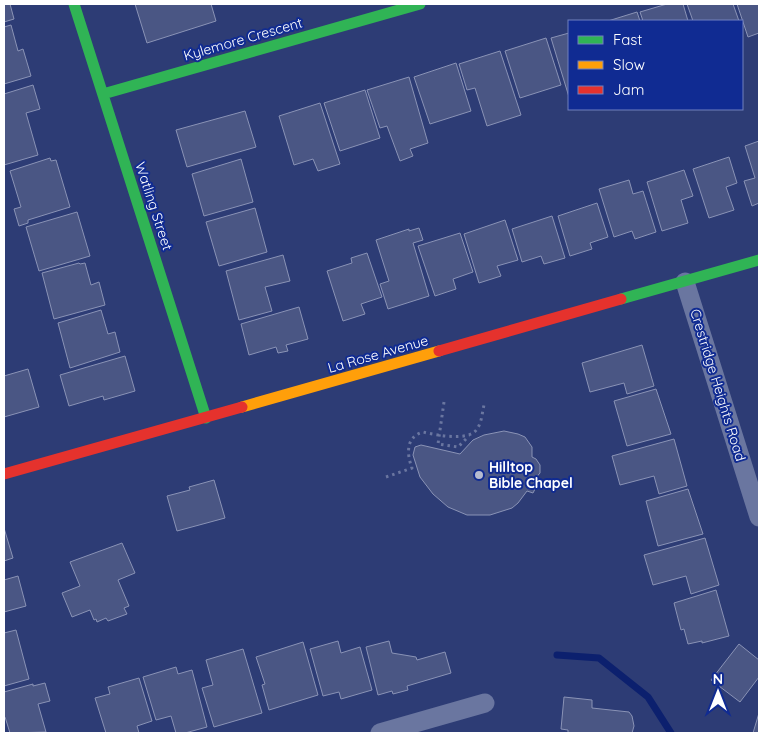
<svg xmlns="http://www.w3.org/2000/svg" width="763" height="737" viewBox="0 0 763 737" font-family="Quicksand,sans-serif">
<rect width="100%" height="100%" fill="#2d3c75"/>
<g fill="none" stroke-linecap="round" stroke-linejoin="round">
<path stroke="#0c206e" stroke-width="7" d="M557,655L599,658L648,697L671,733"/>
</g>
<path fill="#4a5684" stroke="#8a93b6" d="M4,4H10L14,19L4,22Z
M135,4H211L216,21L147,43Z
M667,4H683L688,21H643L640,12Z
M687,4H733L739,21H693Z
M737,4H759V33L748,37Z
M637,12L640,21H608Z
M11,25L18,51L23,49L31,76L4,84V27Z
M569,33V97L551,38Z
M546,38L561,85L520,98L505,51Z
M500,51L521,115L487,126L475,88L467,90L459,64Z
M456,63L471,111L430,124L414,77Z
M409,77L428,143L410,149L413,156L400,161L387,126L380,128L367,90Z
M33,85L40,109L26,113L38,155L4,165V94Z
M365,90L380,138L340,151L324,103Z
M320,103L340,164L318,171L313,159L294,165L279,116Z
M245,111L256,147L187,167L176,130Z
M759,141V203L752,206L744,181L755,178L745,146Z
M729,157L737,183L726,187L734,210L709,218L693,169Z
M50,158L51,161L56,160L70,207L28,220V223L19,226L14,209L21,207L10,171Z
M241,159L253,202L204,216L192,174Z
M684,170L693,196L681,200L688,223L662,231L647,182Z
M629,180L633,194L643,191L656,232L635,239L632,231L614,237L599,189Z
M597,203L608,237L590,243L592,249L570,256L558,216Z
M255,208L267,252L219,266L206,222Z
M77,212L90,256L39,271L26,227Z
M552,216L565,258L544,264L541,256L522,262L512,229Z
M505,220L518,260L497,266L501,276L479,283L464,234Z
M419,228L423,240L413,243L429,296L388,309L380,284L389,281L376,240L409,229V231Z
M460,233L473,272L453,279L456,289L435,296L418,246Z
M367,253L382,297L361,304L365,314L343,321L327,271L352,263L351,258Z
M283,255L290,281L265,287L272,311L239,320L226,271Z
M79,263L80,264L85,263L91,285L99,282L105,305L54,319L42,273Z
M299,307L308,339L286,345L288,351L278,353L276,347L249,355L241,324Z
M101,310L108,334L115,332L120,352L70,368L58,323Z
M642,345L654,386L627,394L624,383L590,392L582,363Z
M125,356L135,391L104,400L103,396L69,406L60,375Z
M28,369L39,407L4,417V376Z
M656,389L671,434L627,446L614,401Z
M504,431L518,434L525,437L532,447V457L536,459L540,465V473L533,481L536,487L533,493L527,491L518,503L512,508L490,515H467L448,507L433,494L420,477L413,455L415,447L421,445L460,454L473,440L484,435Z
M674,439L687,486L659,494L654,476L620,485L612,456Z
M214,480L225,518L177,531L167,496L190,490L189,487Z
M688,489L703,534L658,546L646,501Z
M4,528L13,558L4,561Z
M705,538L719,585L691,594L686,576L653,585L644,555Z
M122,543L135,573L118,580L129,606L124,608L127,614L108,621L106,618L97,622L96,619L94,620L90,610L72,617L62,593L80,586L70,562Z
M18,576L26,606L4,612V580Z
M716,590L729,636L702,643V641L688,644L684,629L681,630L674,603Z
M16,630L29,679L4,686V633Z
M338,641L341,653L360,647L372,690L341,699L339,692L323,696L310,649Z
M389,641L392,653L416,657L417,660L445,652L451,673L407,686L408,690L393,694L392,691L378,695L366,647Z
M303,642L318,695L269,710L262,685L265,684L256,657Z
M739,644L759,660V677L740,702L711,680Z
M243,649L262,713L214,727L202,688L213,685L206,660Z
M176,667L178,674L192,670L207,727L185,733H176L171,716L156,720L143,677Z
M139,678L152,721L137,726L139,733H106L95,698L110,694L108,687Z
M45,683L50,701L38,704L46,732L10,733L5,717H4V692L33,684V686Z
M564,697L592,700V708L629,712L632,716L634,726L632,733H568V730L561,729Z
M759,713V733H753Z"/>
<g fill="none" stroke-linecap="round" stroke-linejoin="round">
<path stroke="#6a76a0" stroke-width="3" stroke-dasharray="2.5 4" stroke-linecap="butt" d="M444,402L438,444L458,447L469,436
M386,477L412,468C407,455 405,437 423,432C436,435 469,442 477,429C482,422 482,413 484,405"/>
<path stroke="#6a76a0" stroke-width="19" d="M685,282L759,517
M380,733L485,703"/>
<path stroke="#30b455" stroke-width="11" d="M74,4L206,418
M103,94L420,4
M621,299L759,260"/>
<path stroke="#ff9f0a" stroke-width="11" d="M242,407L439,351"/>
<path stroke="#e5322d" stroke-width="11" d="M439,351L621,299
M4,474L242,407"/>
</g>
<circle fill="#b6bbcf" stroke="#102b92" stroke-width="2" cx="479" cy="475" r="5"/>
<g text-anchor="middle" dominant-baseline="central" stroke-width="4" stroke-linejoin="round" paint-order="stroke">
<g font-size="14" fill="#fff" stroke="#102b92">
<text transform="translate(243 39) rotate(-16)">Kylemore Crescent</text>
<text transform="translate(154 206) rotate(72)">Watling Street</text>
<text transform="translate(378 354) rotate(-16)">La Rose Avenue</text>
<text transform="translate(718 385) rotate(73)">Crestridge Heights Road</text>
</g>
<g font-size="14" font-weight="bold" fill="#fff" stroke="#102b92" text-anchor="start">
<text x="489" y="467">Hilltop<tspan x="489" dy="16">Bible Chapel</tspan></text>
</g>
</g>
<rect width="763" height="737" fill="none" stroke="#ffffff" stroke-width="10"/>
<rect x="568" y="20" width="175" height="90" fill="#102b92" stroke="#7080be"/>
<rect x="578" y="36" width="25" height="8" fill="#30b455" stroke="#7080be"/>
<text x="613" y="45" font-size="15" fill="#ffffff">Fast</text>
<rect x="578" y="61" width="25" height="8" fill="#ff9f0a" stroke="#7080be"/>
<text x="613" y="70" font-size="15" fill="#ffffff">Slow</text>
<rect x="578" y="86" width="25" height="8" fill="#e5322d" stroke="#7080be"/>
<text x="613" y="95" font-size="15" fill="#ffffff">Jam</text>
<g transform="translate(718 692)" stroke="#102b92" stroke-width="4" paint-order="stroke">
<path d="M0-4L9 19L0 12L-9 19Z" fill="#ffffff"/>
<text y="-8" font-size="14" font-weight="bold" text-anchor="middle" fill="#ffffff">N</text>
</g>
</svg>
